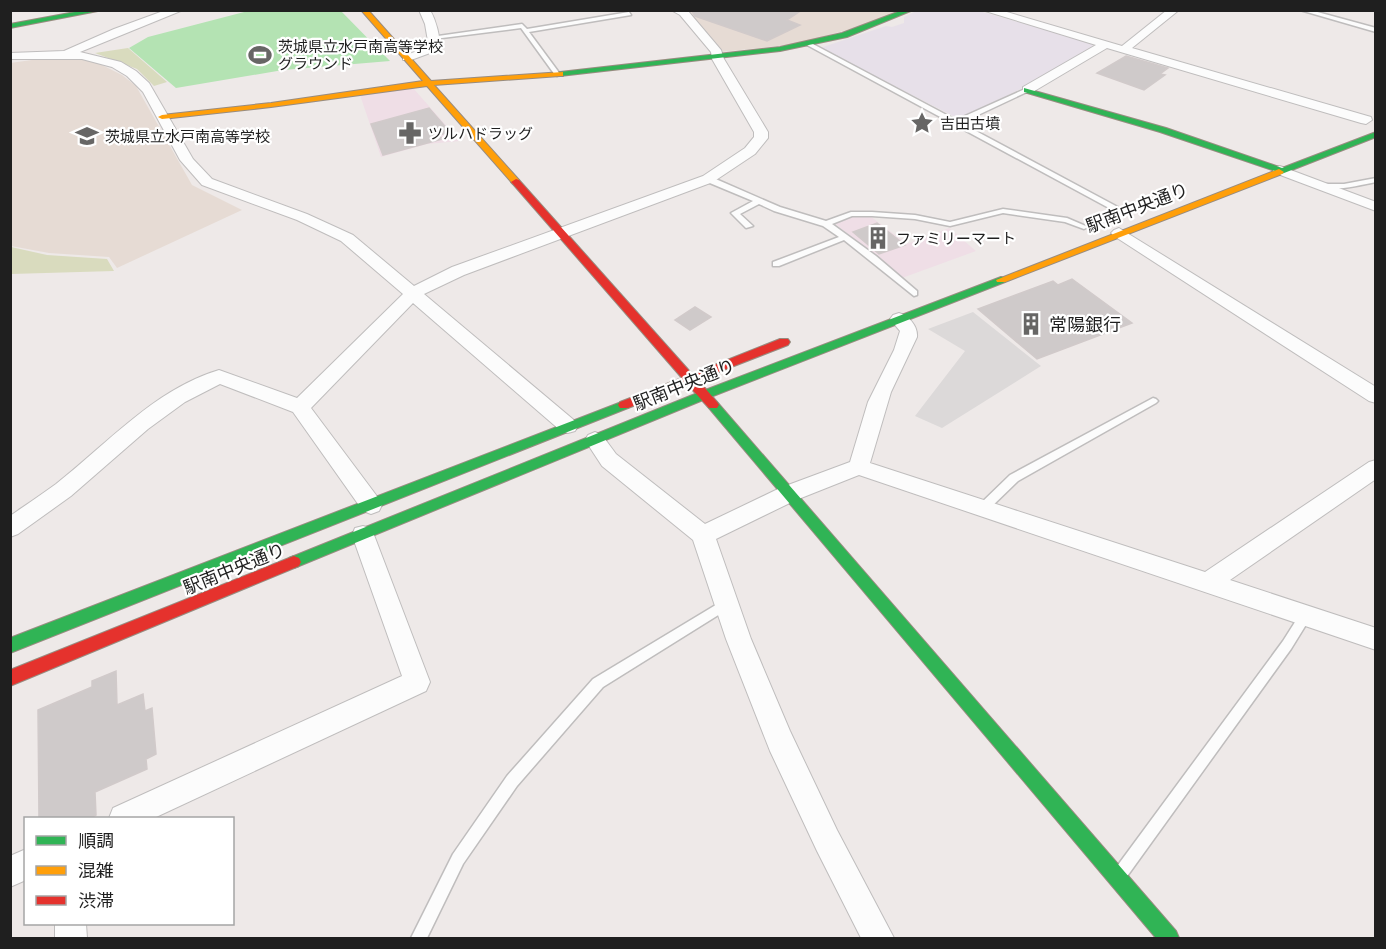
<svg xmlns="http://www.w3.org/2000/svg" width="1386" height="949" viewBox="0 0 1386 949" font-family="Manrope,'Noto Sans JP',sans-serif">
<rect width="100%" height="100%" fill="#eee9e8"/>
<path fill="#efdee6" d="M413,88L460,141L427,144L381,157L360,95Z
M852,216H870L907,244L949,228L976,251L902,278L833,222Z"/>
<path fill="#e7e0e9" d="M918,10L979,11L1090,42L1094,47L1029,85L959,119L820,48L886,26L892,27L904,23V17Z"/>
<path fill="#e6dbd4" d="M681,11H902L872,23L796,44L721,52L687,12Z
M61,56L94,61L122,75L136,86L192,185L242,210L117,268L109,257L49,253L11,246L10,63Z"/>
<path fill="#d9dbbe" d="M128,48L167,82L154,86L137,69L95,53Z
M11,247L47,255L107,259L114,271L11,274Z"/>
<path fill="#b4e3b3" d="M248,11H341L390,61L283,70L176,88L129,48L148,37Z"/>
<path fill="#dcd9d9" d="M973,312L1041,366L942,428L915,416L965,351L928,329Z"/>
<path fill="#cfcaca" stroke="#d1caca" stroke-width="1.5" d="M691,10H802L787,20L800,25L767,41L695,16Z
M1126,56L1168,68L1160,74L1165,75L1144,90L1097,73Z
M429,108L450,132L439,135L442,139L383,155L371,124Z
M877,223L905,245L879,254L853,232Z
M1072,279L1132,323L1037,359L978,309L1053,281L1058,285Z
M695,307L711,317L690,330L675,320Z
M116,671L117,705L143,694L145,711L152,708L156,754L146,759L147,769L95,792L96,815L89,819H39L38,710L92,687V681Z"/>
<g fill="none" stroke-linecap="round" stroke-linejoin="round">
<g stroke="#bfbdbd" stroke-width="3">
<path id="lane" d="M1300,10H1310L1376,28V32Z
M629,12L631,15L529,32L560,74L557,76L555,75L521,28L434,39L431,37L522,24L527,29Z
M807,43H811L956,120L1025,89H1029V91L961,123L1127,212L1120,214L807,45Z
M705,177H711L780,207L826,221L851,212H872L915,215L950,222L1003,209L1067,218L1088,227L1084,229L1065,222L1003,213L950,226L915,219L872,216H852L832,224L876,256L917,291V295L914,296L844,240L779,266H773V262L839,237L823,226L774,211L759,204L740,214L753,226L746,228L731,213L753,201L705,181Z
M1376,178V182C1360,185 1331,193 1317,186L1321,184H1344Z
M1153,398L1156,399L1158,401L1156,403L1018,481L988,510H980L979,507L980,504L1010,475Z
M724,600L728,601L730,605L728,609L603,687L517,786L463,864L427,938H411L453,854L507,776L593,679Z
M1306,610L1310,611L1312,615L1291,649L1128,875L1123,877L1118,875L1116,870L1118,865L1283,641L1302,611Z"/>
</g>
<g stroke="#bfbdbd" stroke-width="2">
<path id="street" d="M166,10H183L80,52L121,62L136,71L149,83L193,159L212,179L307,214L353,235L414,286L452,267L703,176L745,148L754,137V132L712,59L711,52L680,15L671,10L688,11L721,50L724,59L768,132V138L755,154L713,182L464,275L424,294L575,421L578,426L575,431L568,433L561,431L413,303L311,408L379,499L382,505L379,511L371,514L363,511L293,412L220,384L185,402L148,429L71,496L18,534L10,537V516C26,505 41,495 56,484C107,444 155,389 219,370L297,398L403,294L341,241L297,220L202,185L180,160L143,92L127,76L112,67L82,59H10V53L64,51L114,29Z
M419,10H430C437,22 439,35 441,49L411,60H403V56L429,47L425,24Z
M982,10H1000L1122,46L1167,10H1179L1132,48L1371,117L1372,120L1366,124L1361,123L1107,48L1031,93H1023V87L1096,45Z
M1280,166L1376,202V211L1275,173L1273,170L1275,167Z
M1119,228L1376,387V403L1369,401L1114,236L1111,233L1114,230Z
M899,313C909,316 918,326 917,337L891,392L870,463L1205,572L1369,462L1376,460V479L1230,580L1376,628V650L859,475L796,500L716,539L751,639L790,731L837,830L894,938H861L817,851L770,751L726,639L693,540L602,466L585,440L588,435L595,432L602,435L616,454L705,524L780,488L850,462L868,402L894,350L900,331L890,319L893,315Z
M363,526L371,528L374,535L430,682L426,691L154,818H109L113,808L402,676L352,535L355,528Z
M26,849V880L10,887V856Z
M55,924H86L87,938H55Z"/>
</g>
<g stroke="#988c80" stroke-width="2">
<path id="fast" d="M86,10H103L10,28V24Z
M903,10H913L847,37L780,51L560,76L556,74L560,72L780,47L842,33Z
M1024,88L1166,128L1282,168L1376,132V137L1279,175L1275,171L1160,132L1024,92Z
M1001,277L1005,278V282L708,398L299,566L294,568L289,566L287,562L289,558L700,392Z
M624,401L628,402L630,405L628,408L10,653V638Z
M713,401L717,402L1176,931L1179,938H1156L709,408L707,405L709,402Z"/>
</g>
<g stroke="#988c80" stroke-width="2">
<path id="slow" d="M361,10H368L431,81L563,72V76H560L434,85L519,180V184H513L427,86L271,107L162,119L158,117L162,115L271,103L423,81Z
M1279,169L1284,172L1282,174L1005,282H997L996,280Z"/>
</g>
<g stroke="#988c80" stroke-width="2">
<path id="jam" d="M516,179L519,180L692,374L780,339H788L790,342L788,345L698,380L717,402L719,405L717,408H709L688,385L628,408H620L618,405L620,402L682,378L513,184L511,182Z
M294,556L299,558L301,562L299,566L10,686V670Z"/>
</g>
<use href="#lane" fill="#fcfcfc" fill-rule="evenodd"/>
<use href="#street" fill="#fcfcfc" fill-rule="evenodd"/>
<use href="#fast" fill="#30b455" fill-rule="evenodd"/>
<use href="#slow" fill="#ff9f0a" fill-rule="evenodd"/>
<use href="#jam" fill="#e5322d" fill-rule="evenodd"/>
</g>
<defs>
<g id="stadium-bare" transform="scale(1.8)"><path d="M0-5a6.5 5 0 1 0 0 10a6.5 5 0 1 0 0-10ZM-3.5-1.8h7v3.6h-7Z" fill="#676665" stroke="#fff" stroke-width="2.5" paint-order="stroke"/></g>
<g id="sight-bare" transform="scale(1.8)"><path d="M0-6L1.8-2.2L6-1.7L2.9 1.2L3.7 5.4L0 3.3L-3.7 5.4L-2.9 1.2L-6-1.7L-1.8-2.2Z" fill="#676665" stroke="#fff" stroke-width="2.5" paint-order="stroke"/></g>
<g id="pharmacy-bare" transform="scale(1.8)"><path d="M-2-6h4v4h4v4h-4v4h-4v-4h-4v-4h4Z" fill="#676665" stroke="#fff" stroke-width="2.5" paint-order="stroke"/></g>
<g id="school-bare" transform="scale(1.8)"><path d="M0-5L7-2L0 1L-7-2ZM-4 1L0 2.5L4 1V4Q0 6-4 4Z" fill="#676665" stroke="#fff" stroke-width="2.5" paint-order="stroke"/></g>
<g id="building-bare" transform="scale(1.8)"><path d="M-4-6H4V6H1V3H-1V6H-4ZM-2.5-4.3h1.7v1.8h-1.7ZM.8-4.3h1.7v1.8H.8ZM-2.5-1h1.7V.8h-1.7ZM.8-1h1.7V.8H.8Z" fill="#676665" stroke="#fff" stroke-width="2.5" paint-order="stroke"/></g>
</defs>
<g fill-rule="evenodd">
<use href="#stadium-bare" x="260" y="55"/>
<use href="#sight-bare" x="922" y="123"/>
<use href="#pharmacy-bare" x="410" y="133"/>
<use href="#school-bare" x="87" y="136"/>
<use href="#building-bare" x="878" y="238"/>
<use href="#building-bare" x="1031" y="324"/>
</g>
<g text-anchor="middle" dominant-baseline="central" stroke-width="4.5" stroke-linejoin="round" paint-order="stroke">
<g font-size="15" fill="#1f1f1f" stroke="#fff" text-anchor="start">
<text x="278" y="46">茨城県立水戸南高等学校<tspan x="278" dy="17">グラウンド</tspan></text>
<text x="940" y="123">吉田古墳</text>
<text x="428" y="133">ツルハドラッグ</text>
<text x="105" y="136">茨城県立水戸南高等学校</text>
<text x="896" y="238">ファミリーマート</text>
</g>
<g font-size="18" fill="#1f1f1f" stroke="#fff">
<text transform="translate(1137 207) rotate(-21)">駅南中央通り</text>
<text transform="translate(684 384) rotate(-22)">駅南中央通り</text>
<text transform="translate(234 568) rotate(-22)">駅南中央通り</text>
</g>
<g font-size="18" fill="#1f1f1f" stroke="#fff" text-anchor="start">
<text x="1049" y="324">常陽銀行</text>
</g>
</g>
<rect width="1386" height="949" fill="none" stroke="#1f1f1f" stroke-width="24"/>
<rect x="24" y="817" width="210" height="108" fill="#ffffff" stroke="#a5a5a5" stroke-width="1.5"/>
<rect x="36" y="836" width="30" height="9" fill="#30b455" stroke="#a5a5a5" stroke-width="1.5"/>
<text x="78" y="847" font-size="18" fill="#1f1f1f">順調</text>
<rect x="36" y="866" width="30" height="9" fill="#ff9f0a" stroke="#a5a5a5" stroke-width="1.5"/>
<text x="78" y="877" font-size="18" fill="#1f1f1f">混雑</text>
<rect x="36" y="896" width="30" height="9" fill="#e5322d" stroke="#a5a5a5" stroke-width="1.5"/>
<text x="78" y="907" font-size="18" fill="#1f1f1f">渋滞</text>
</svg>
